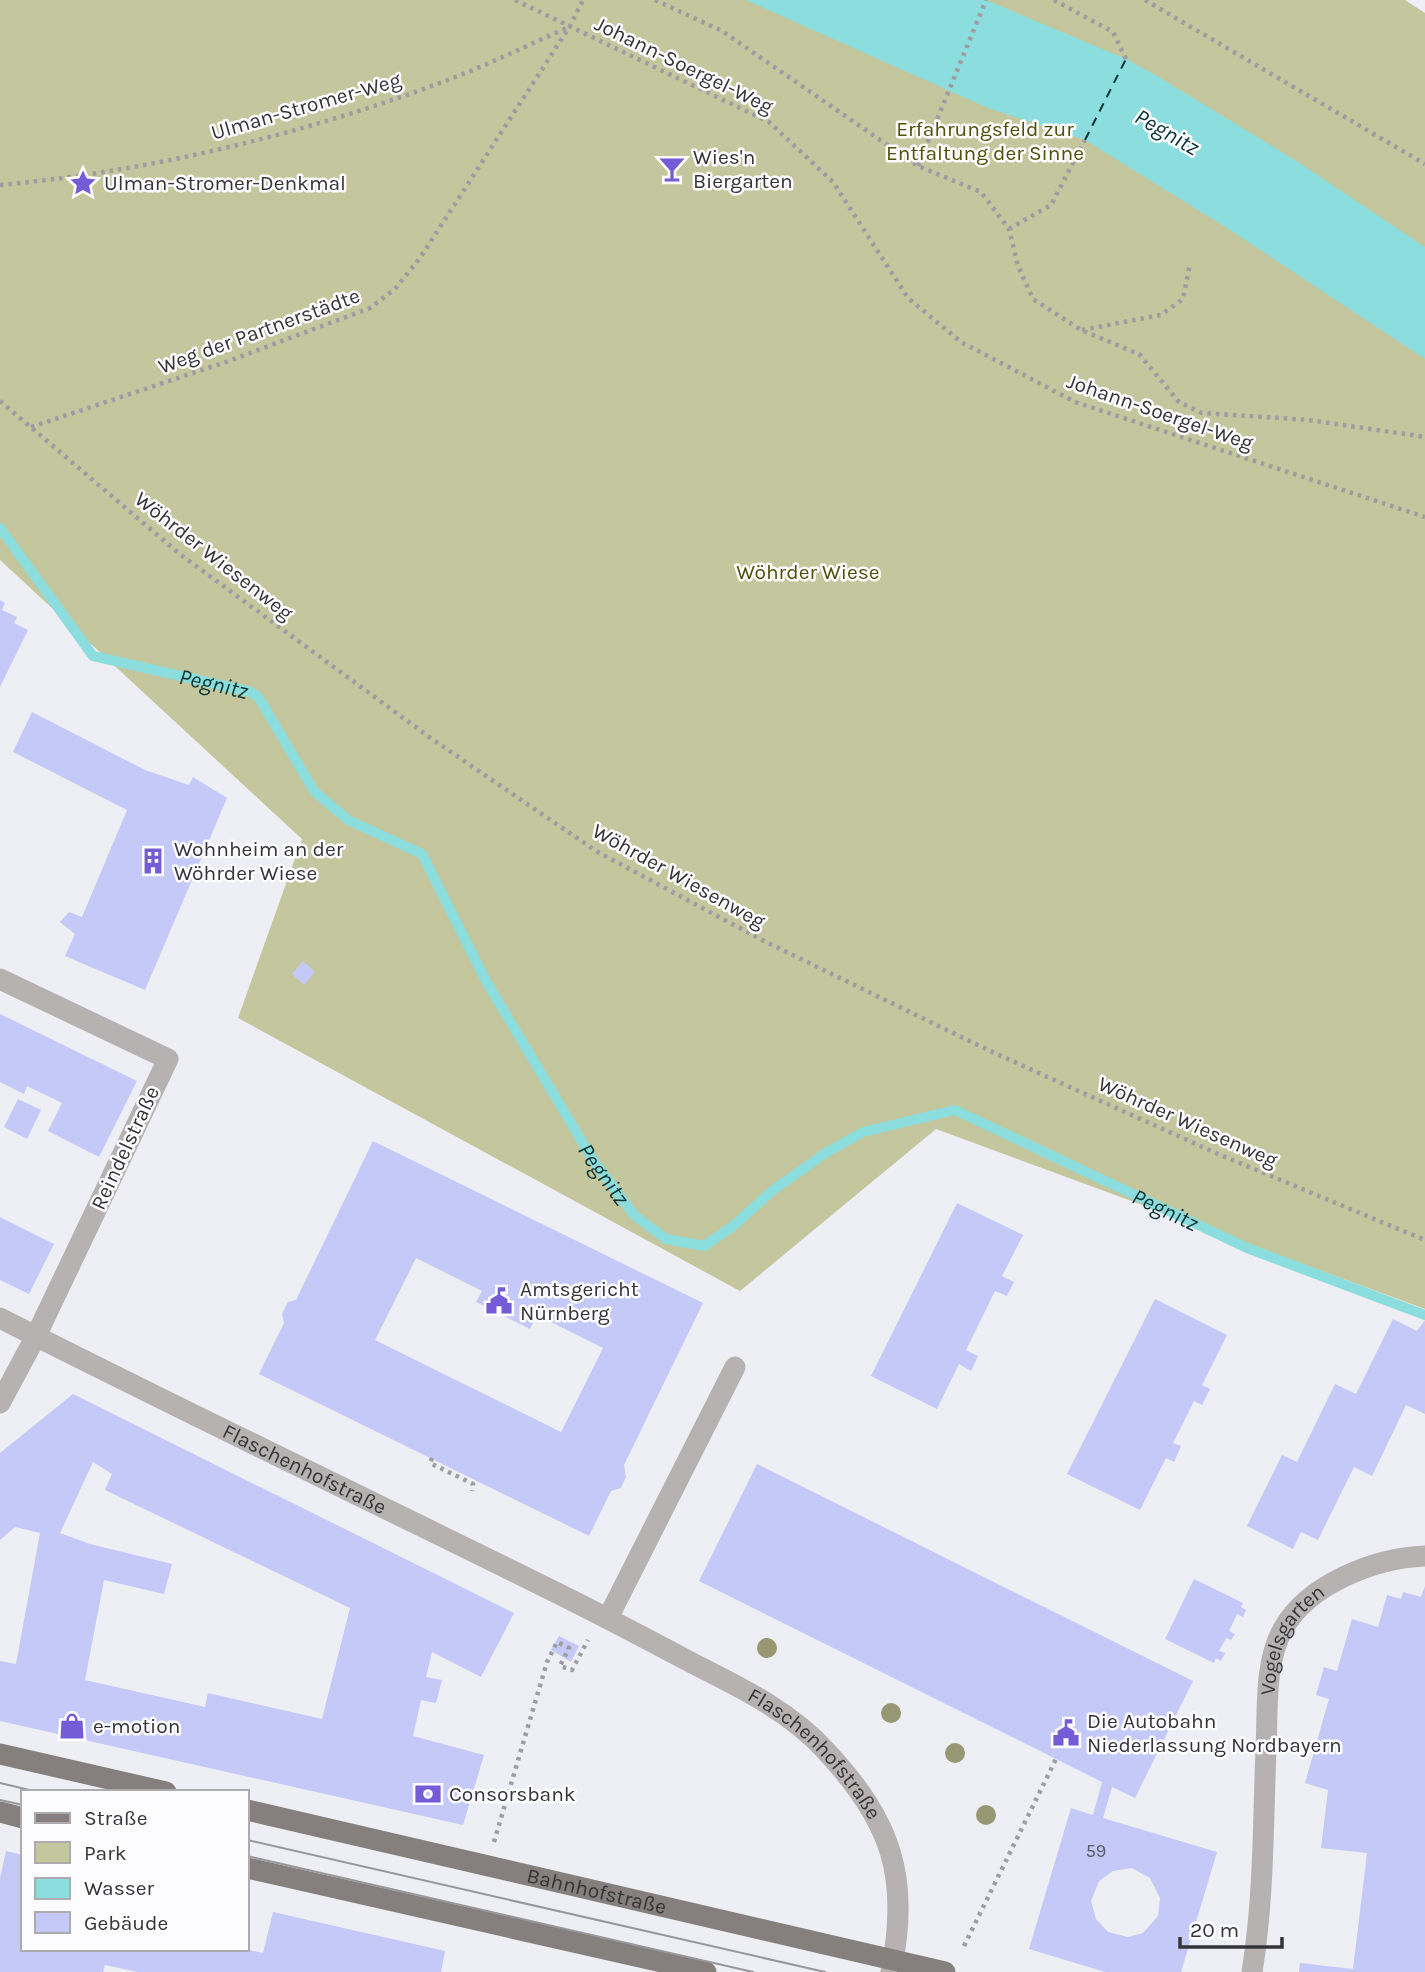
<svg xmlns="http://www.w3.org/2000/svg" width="1425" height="1972" viewBox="0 0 1425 1972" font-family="Karla,sans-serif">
<rect width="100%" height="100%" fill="#eeeef5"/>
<path fill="#c4c79d" d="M0,0H1405L1425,13V1309L936,1129L740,1291L238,1018L302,839L0,560Z"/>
<path fill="#8bddde" d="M746,0H986L1126,59L1157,76L1295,160L1425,247V359L1230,230L1085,140L988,108Z"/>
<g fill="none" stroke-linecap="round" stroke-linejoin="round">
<path stroke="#8bddde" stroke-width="10" id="s1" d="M0,528L93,656L251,692L259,698L314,791L348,820L422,854L486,981L593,1160L634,1215L666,1239L704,1246L732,1227L772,1191L824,1154L863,1132L955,1110L1247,1248L1425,1315"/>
<path stroke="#0a3334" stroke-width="2" stroke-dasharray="9 7" stroke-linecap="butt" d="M1085,140L1126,59"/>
</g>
<path fill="#c5c9f7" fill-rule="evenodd" d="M0,600L5,603L2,610L17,617L14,623L28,630L0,687Z
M32,712L145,770L189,785L193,777L227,798L145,990L65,956L75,934L60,922L69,912L82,917L127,810L13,752Z
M303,961L315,972L304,985L292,974Z
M0,1014L137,1081L99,1157L48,1131L62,1103L27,1086L24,1094L0,1082Z
M18,1099L41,1110L27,1139L4,1127Z
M373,1141L703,1303L624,1465L626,1477L621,1488L611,1491L589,1536L259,1374L284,1323L282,1314L288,1302L296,1300ZM416,1258L482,1291L476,1302L530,1329L537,1315L603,1348L561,1432L375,1340Z
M957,1203L1023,1235L1002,1276L1014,1282L1007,1296L995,1291L966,1350L978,1356L971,1371L959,1364L937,1409L871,1376Z
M0,1217L54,1244L29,1294L0,1280Z
M1155,1299L1227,1335L1202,1385L1210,1389L1202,1405L1194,1401L1173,1443L1181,1446L1174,1462L1166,1458L1140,1510L1067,1474Z
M1393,1319L1417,1331L1425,1320V1414L1406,1405L1372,1476L1354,1467L1318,1540L1301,1532L1293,1549L1247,1526L1282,1455L1297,1462L1335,1384L1356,1394Z
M73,1394L514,1613L481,1677L432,1652L426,1677L442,1680L436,1703L421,1700L413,1736L484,1755L463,1825L0,1721V1661L16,1664L40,1533L15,1527L0,1540V1453ZM93,1462L112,1474L105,1490L350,1608L322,1719L208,1693L205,1707L85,1680L104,1580L164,1594L172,1564L90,1544L60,1533Z
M757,1464L1193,1681L1135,1798L1112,1787L1103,1818L1217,1852L1181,1972H1105L1029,1949L1071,1808L1093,1815L1102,1782L699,1581ZM1132,1868L1150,1878L1160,1898L1158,1916L1143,1933L1128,1937L1108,1932L1096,1919L1091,1901L1099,1881L1113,1871Z
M1194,1579L1243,1603L1241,1607L1246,1610L1243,1617L1237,1614L1229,1631L1235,1634L1231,1640L1226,1638L1219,1651L1225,1653L1221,1661L1216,1658L1214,1663L1165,1639Z
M1425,1586V1972H1299L1300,1963L1353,1969L1367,1853L1321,1848L1328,1790L1305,1783L1329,1699L1316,1695L1324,1667L1337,1671L1352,1619L1378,1627L1387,1595L1401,1599L1403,1592L1421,1597Z
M559,1636L579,1646L571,1662L551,1650Z
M6,1851L23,1855V1949H245L263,1953L273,1912L445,1951L441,1972H138L105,1965L103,1972H0V1878Z"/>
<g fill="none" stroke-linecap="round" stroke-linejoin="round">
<path stroke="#9d9da2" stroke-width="4.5" stroke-dasharray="3.5 5" stroke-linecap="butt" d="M515,0L769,122L833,182L908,298L961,342L1075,402L1425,517
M655,0L722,31L918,166L981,192L1009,229L1018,266L1033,299L1081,330L1139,354L1179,402L1202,413L1309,420L1425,437
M1054,0L1113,32L1126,59
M1145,0L1425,164
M918,166L986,0
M0,185C153,171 309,133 453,78C492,63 530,44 569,27
M1009,229L1051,205L1085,140
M1082,330L1161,315L1183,299L1190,264
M0,401L181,555L432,739L596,851L764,941L988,1050L1218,1154L1425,1240
M31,427L226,362L370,308L395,289L420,258L570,26L583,0
M432,1458L430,1463L473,1484L472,1491
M494,1842L547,1662L557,1642L569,1648L560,1666L572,1670L588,1640
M964,1946L1056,1759"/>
<g stroke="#b5b2b1" stroke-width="21">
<path d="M0,979L168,1059L36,1336L0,1403"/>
<path id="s2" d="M0,1318C181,1410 365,1498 547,1588C596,1612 645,1638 694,1664C741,1688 790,1711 826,1751C892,1822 910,1877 891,1972"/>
<path d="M608,1618L735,1367"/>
<path id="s3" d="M1252,1972C1264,1899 1263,1823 1266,1749C1268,1711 1264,1663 1283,1629C1309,1583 1376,1558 1425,1556"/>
</g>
<g stroke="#857f7d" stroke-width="21">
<path d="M0,1754L166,1792"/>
<path id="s4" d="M247,1810L945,1972"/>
<path d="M0,1812L23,1818"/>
<path d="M247,1868L706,1972"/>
</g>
<path stroke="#97979c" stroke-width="2" d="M0,1783L38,1792
M0,1800L23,1805
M247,1840L825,1972
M247,1856L753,1972"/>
</g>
<g fill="#979873">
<circle cx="767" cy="1648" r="10"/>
<circle cx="891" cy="1713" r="10"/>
<circle cx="955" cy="1753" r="10"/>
<circle cx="986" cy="1815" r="10"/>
</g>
<defs>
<g id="bar-bare" transform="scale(2.1)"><path d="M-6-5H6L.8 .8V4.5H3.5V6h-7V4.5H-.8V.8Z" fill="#745cd6" stroke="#fcfcff" stroke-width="2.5" paint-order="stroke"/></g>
<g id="sight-bare" transform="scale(2.1)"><path d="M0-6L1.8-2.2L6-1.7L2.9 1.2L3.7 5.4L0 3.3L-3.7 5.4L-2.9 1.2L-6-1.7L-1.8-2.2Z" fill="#745cd6" stroke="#fcfcff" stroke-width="2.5" paint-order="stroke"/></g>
<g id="building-bare" transform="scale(2.1)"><path d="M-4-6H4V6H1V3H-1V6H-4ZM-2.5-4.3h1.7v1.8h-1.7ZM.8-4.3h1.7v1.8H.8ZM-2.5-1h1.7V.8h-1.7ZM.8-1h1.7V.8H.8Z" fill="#745cd6" stroke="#fcfcff" stroke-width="2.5" paint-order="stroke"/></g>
<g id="civic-bare" transform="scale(2.1)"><path d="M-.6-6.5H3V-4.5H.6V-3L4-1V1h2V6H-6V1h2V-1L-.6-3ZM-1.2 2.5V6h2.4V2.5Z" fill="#745cd6" stroke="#fcfcff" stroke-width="2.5" paint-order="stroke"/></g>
<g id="shop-bare" transform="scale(2.1)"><path d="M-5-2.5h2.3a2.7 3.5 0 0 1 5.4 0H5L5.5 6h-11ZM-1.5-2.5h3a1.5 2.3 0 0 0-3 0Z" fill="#745cd6" stroke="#fcfcff" stroke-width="2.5" paint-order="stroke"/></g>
<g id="bank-bare" transform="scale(2.1)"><path d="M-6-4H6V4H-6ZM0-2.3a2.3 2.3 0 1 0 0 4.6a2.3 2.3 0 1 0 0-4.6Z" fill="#745cd6" stroke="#fcfcff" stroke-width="2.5" paint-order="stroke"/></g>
</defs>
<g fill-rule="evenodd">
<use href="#bar-bare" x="672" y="169"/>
<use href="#sight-bare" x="83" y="183"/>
<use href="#building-bare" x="153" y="861"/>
<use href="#civic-bare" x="499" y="1301"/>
<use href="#shop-bare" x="72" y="1726"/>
<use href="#civic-bare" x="1066" y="1733"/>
<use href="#bank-bare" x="428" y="1794"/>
</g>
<g text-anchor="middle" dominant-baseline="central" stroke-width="5" stroke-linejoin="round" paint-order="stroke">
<g font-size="18" fill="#595a68">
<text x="1096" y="1851">59</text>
</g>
<g font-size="21" fill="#353538" stroke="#fcfcff">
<text transform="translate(684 65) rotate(26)">Johann-Soergel-Weg</text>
<text transform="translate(306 106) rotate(-16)">Ulman-Stromer-Weg</text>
<text transform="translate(259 331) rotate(-20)">Weg der Partnerstädte</text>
<text transform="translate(1160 412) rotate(19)">Johann-Soergel-Weg</text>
<text transform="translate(214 556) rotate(38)">Wöhrder Wiesenweg</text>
<text transform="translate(679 876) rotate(29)">Wöhrder Wiesenweg</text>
<text transform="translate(1188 1122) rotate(24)">Wöhrder Wiesenweg</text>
<text transform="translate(125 1148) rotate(-65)">Reindelstraße</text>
<text stroke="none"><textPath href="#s2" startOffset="340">Flaschenhofstraße</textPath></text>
<text stroke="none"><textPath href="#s3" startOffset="340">Vogelsgarten</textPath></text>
<text stroke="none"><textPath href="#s2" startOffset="928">Flaschenhofstraße</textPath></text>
<text stroke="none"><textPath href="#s4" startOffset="359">Bahnhofstraße</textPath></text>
</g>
<g font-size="21" fill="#4f5109" stroke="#fcfcff">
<text x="985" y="129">Erfahrungsfeld zur<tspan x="985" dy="24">Entfaltung der Sinne</tspan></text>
<text x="808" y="572">Wöhrder Wiese</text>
</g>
<g font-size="21" fill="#353538" stroke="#fcfcff" text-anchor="start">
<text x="693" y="157">Wies'n<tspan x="693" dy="24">Biergarten</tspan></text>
<text x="104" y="183">Ulman-Stromer-Denkmal</text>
<text x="174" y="849">Wohnheim an der<tspan x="174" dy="24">Wöhrder Wiese</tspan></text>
<text x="520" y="1289">Amtsgericht<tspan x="520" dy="24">Nürnberg</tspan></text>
<text x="1087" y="1721">Die Autobahn<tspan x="1087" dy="24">Niederlassung Nordbayern</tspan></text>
<text x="93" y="1726">e-motion</text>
<text x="449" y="1794">Consorsbank</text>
</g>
<g font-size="23" font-style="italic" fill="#0a3334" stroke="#fcfcff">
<text transform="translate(1167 132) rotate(30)">Pegnitz</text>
<text stroke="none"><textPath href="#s1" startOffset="282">Pegnitz</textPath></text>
<text stroke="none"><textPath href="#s1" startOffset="933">Pegnitz</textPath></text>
<text stroke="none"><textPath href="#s1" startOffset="1586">Pegnitz</textPath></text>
</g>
</g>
<rect x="21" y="1790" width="228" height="161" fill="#fcfcff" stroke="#acacaf" stroke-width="2"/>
<rect x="35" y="1813" width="35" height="10" fill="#857f7d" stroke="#acacaf" stroke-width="2"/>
<text x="84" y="1825" font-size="21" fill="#353538">Straße</text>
<rect x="35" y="1842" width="35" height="21" fill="#c4c79d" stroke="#acacaf" stroke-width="2"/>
<text x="84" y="1860" font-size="21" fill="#353538">Park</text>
<rect x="35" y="1878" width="35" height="21" fill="#8bddde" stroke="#acacaf" stroke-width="2"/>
<text x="84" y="1895" font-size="21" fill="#353538">Wasser</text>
<rect x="35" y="1912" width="35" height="21" fill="#c5c9f7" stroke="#acacaf" stroke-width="2"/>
<text x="84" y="1930" font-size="21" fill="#353538">Gebäude</text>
<path d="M1180 1937v10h102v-10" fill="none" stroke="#353538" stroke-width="3.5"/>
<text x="1190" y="1937" font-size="21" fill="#353538" stroke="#fcfcff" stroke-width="5" paint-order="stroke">20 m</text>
</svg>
